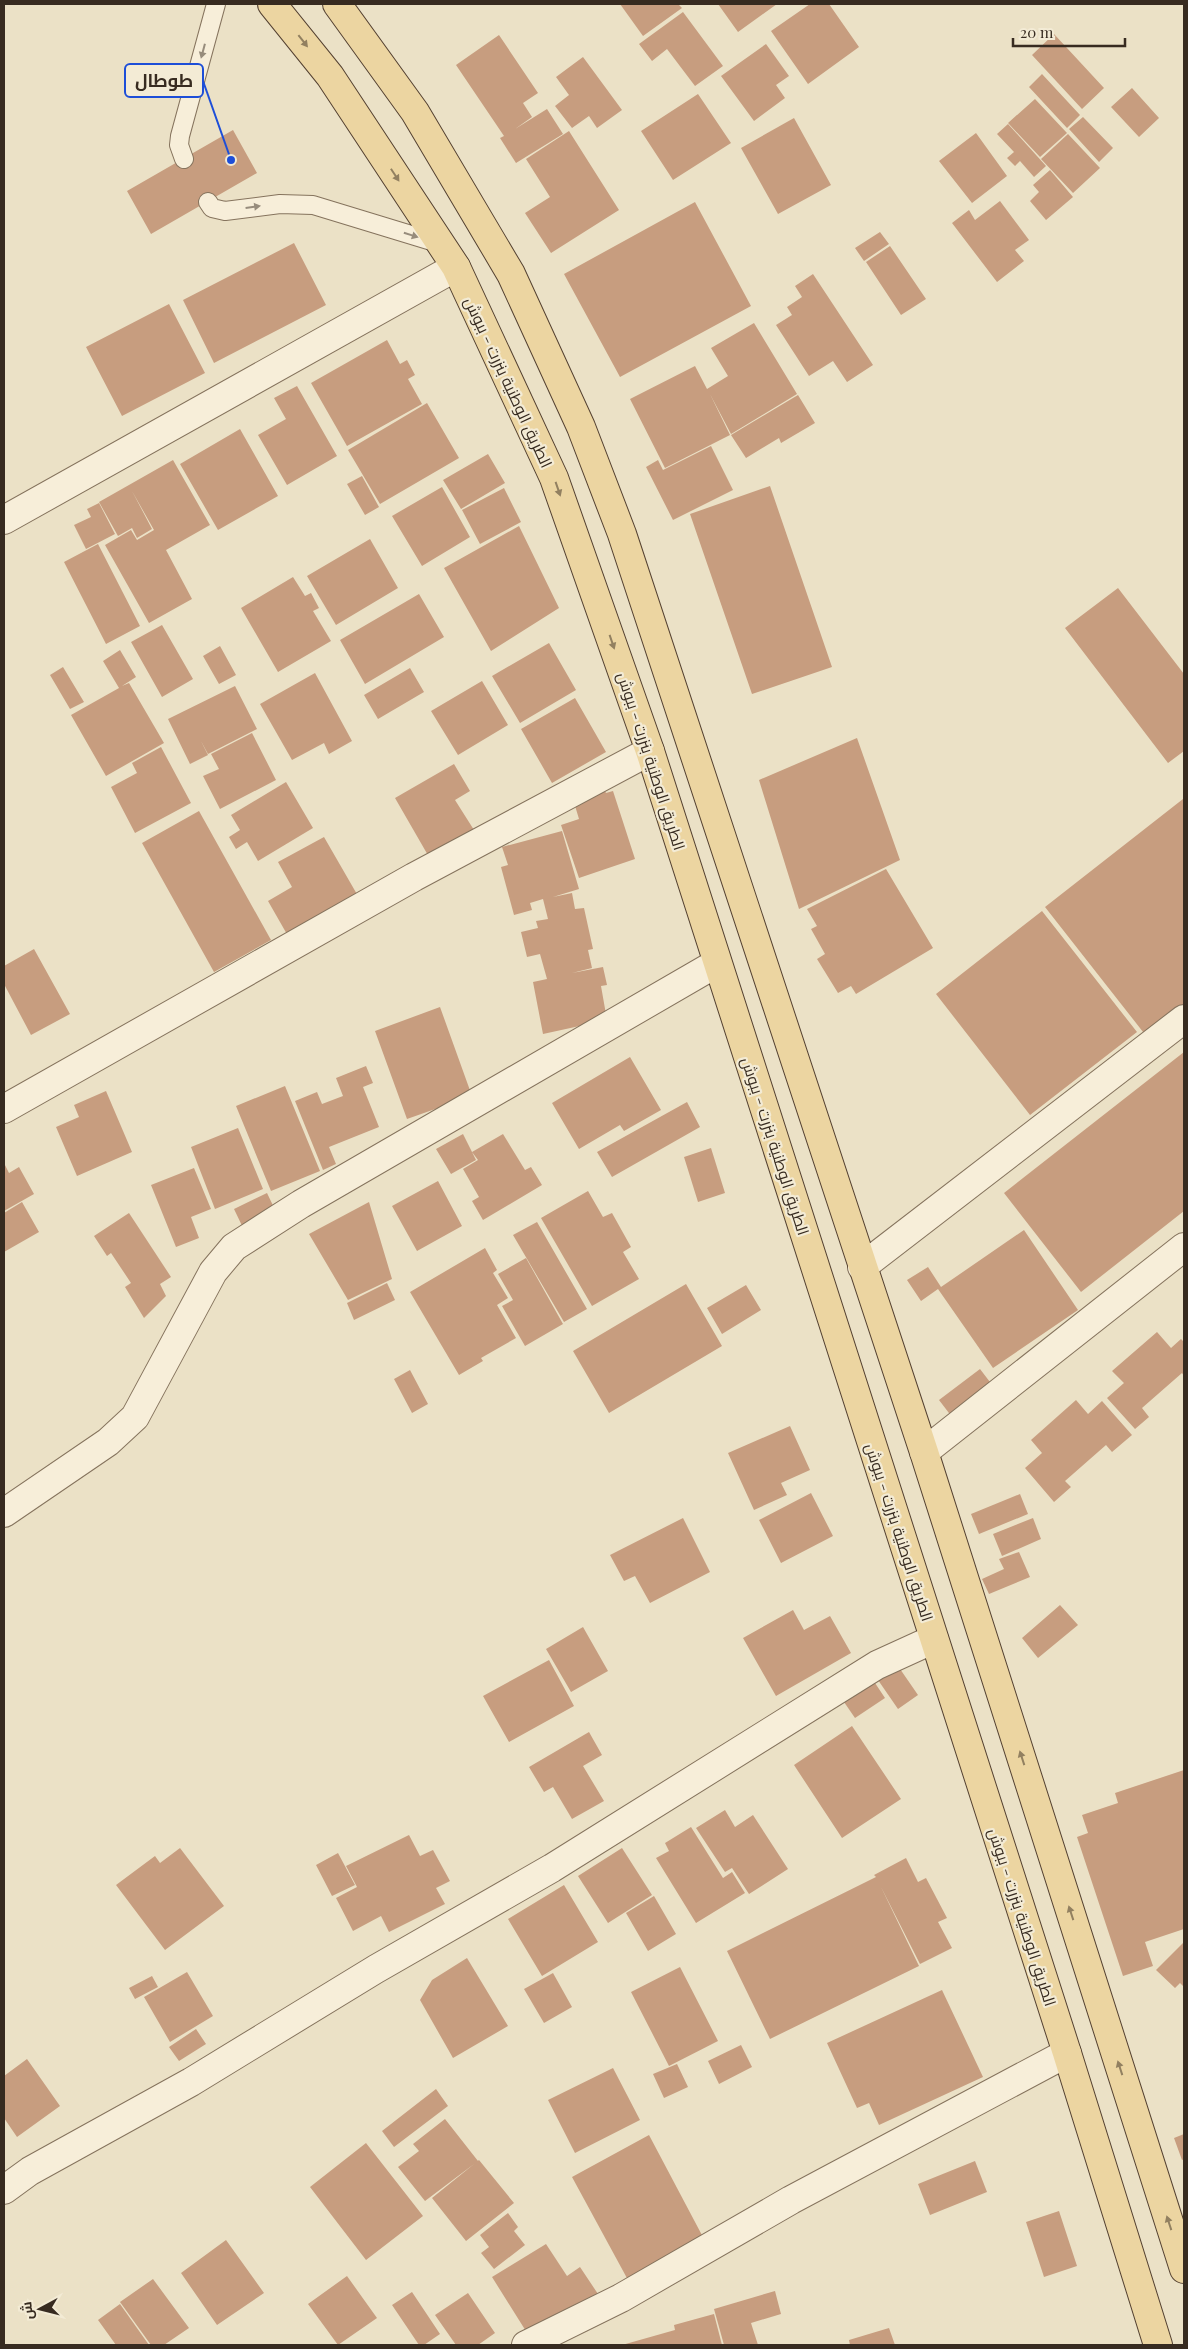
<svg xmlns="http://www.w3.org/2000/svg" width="1188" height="2349" viewBox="0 0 1188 2349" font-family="'Playfair Display',Cairo,serif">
<rect width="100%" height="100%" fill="#ebe1c6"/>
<path fill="#c79d7f" d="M620,4H678L682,8L643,36Z
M718,4H777L738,32Z
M810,4H829L859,47L808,84L771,31Z
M683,12L723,66L695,86L667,49L652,61L639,44Z
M1054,34L1104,88L1082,109L1032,55Z
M499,35L538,93L523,103L532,117L515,129L547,109L563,134L516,163L500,138L504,136L456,65Z
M766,44L789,76L776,85L785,98L754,121L721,76Z
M583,57L622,110L597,128L589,116L572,128L555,106L569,95L556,77Z
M1042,74L1080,115L1067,128L1029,87Z
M1132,88L1159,118L1139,137L1111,107Z
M698,94L731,143L673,180L641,131Z
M1035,99L1067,133L1040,157L1008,123Z
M1083,117L1113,148L1099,162L1069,129Z
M794,118L831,185L778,214L741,148Z
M1008,124L1046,166L1034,177L1020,161L1015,166L1007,158L1014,152L997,134Z
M233,130L257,173L151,234L127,191Z
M569,131L619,210L551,253L525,213L550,197L526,159Z
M976,133L1007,176L972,203L939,161Z
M1068,134L1100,168L1073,193L1041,159Z
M1050,170L1073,197L1046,220L1030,201L1039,192L1033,185Z
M1000,201L1029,240L1015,250L1024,261L997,282L952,223L969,210L975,220Z
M695,202L751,306L620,377L564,274Z
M880,232L889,244L864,261L855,248Z
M294,243L326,305L214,363L183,300Z
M890,246L926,299L901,315L866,262Z
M813,274L873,365L847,382L833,361L809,376L776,325L792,315L787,307L802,297L795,286Z
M169,304L205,373L122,416L86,347Z
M754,323L797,394L731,434L710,394L730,435L665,468L630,399L695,366L707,389L728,376L711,348Z
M387,340L400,364L407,360L415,375L408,379L422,404L347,446L311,383Z
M297,386L337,456L287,485L258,435L286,419L274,398Z
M798,395L815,423L781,443L779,438L746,458L731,435Z
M427,403L459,458L380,504L348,450Z
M240,429L278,496L218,530L180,464Z
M711,446L733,490L673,520L646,467L658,460L663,470Z
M488,454L505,483L461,509L443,480Z
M173,460L210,525L166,550L192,599L149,623L105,545L131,530L137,540L154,530L132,491L152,529L137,538L132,528L118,536L99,502Z
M362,476L379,507L365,515L347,484Z
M770,486L832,667L752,694L690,514Z
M442,487L470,537L422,566L392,516Z
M504,488L521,522L480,544L462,510Z
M99,503L115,534L86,549L74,525L91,517L87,509Z
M519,526L559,608L491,651L444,568Z
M370,539L398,588L336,625L307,576Z
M98,544L140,626L106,644L64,562Z
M293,577L305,596L311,593L319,608L313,611L331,641L278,672L241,608Z
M1118,588L1184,674V751L1168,763L1065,628Z
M419,594L444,637L365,684L340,640Z
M162,625L193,679L162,697L131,642Z
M549,643L576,690L520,723L492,676Z
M220,646L236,675L219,684L203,656Z
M120,650L136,677L122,686L129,683L164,743L106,776L71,715L119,688L103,661Z
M63,667L84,702L70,709L50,675Z
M410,668L424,692L378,719L364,695Z
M315,673L352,741L329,754L324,743L292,760L260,704Z
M482,681L508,725L458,755L431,711Z
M235,686L257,729L208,754L201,741L208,755L190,764L168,719Z
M575,698L606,752L552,783L521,729Z
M252,733L276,780L220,809L203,776L219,769L211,754Z
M857,738L900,860L799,909L759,780Z
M161,747L191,803L135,833L111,787L137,773L132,763Z
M454,764L470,791L455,800L474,830L429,857L395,798Z
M286,782L313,828L258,861L247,842L236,849L229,837L240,830L231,815Z
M604,789L606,793L613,791L635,859L579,878L561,825L579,819L573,799Z
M1183,799L1184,1008L1147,1037L1045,907Z
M199,811L271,940L214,972L142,843Z
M562,831L579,889L553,897L572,893L575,909L584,908L593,949L588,950L592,968L572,973L603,967L607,985L601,986L607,1020L543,1034L533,982L547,979L540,954L527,957L521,932L538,928L536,921L548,919L543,899L530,903L532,910L514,915L501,867L508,865L502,847Z
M324,837L358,896L288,936L268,901L292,887L278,862Z
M886,869L933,948L856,994L851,986L838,993L817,959L825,954L811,929L817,926L807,909Z
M1042,911L1137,1032L1030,1115L936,994Z
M34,949L70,1014L31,1035L4,984V966Z
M440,1007L472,1096L407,1119L375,1031Z
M1184,1052V1211L1081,1292L1004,1193Z
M630,1057L661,1110L624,1131L620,1125L579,1149L552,1103Z
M366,1066L373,1083L363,1087L379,1127L329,1147L336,1164L323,1170L295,1101L317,1092L322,1104L343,1096L336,1078Z
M285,1086L320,1171L271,1191L236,1106Z
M106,1091L132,1152L77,1176L56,1127L79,1117L74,1105Z
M687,1102L700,1127L612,1177L597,1152Z
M238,1128L263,1189L215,1209L191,1147Z
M463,1134L476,1160L451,1174L436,1149Z
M503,1134L525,1170L531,1167L542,1185L483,1220L472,1201L479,1197L463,1169L478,1160L472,1152Z
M711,1148L725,1193L698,1202L684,1157Z
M4,1163L9,1173L19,1167L34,1194L4,1211Z
M194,1168L211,1209L191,1217L199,1238L176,1247L151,1185Z
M438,1181L462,1226L417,1251L392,1206Z
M588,1191L603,1217L612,1213L631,1247L623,1252L639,1279L592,1306L541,1218Z
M267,1193L278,1216L245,1232L234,1209Z
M22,1202L39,1232L4,1252V1213Z
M369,1202L392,1279L348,1300L309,1234Z
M129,1213L171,1277L160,1284L166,1296L144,1318L125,1287L131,1283L111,1253L107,1256L94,1236Z
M537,1222L587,1309L564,1322L513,1235Z
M1024,1230L1078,1310L993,1368L938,1289L921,1301L907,1280L928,1267L941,1287Z
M485,1248L497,1270L493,1273L508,1298L497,1305L516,1338L481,1358L483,1361L459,1375L410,1292Z
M526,1258L563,1324L525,1346L502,1306L513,1300L498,1274Z
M387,1283L395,1300L354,1320L347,1303Z
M686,1284L722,1346L609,1413L573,1351Z
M746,1285L761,1310L722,1334L707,1308Z
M1157,1332L1171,1348L1181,1339L1184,1342V1376L1182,1373L1142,1408L1149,1417L1135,1429L1107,1398L1124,1383L1112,1371Z
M980,1369L993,1386L952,1417L939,1400Z
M410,1370L428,1404L412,1413L394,1379Z
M1076,1400L1088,1414L1102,1401L1132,1435L1112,1452L1106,1445L1065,1481L1071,1487L1054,1502L1025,1468L1042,1453L1031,1440Z
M790,1426L810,1470L781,1483L787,1495L754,1510L728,1453Z
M811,1493L833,1536L781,1563L759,1520Z
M1020,1494L1028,1514L979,1534L971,1514Z
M683,1518L710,1572L650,1603L635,1576L624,1581L610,1555Z
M1033,1518L1041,1539L1002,1556L993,1534Z
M1019,1552L1030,1577L989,1594L982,1579L1004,1569L999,1559Z
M1060,1605L1078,1625L1038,1658L1022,1638Z
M793,1610L804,1630L830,1616L851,1653L776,1696L743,1638Z
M583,1627L608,1671L571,1692L546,1649Z
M549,1660L574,1706L509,1742L483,1696Z
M898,1666L918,1695L898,1709L878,1680Z
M875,1683L885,1698L855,1718L844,1702Z
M852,1726L901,1799L842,1838L794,1765Z
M589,1732L602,1755L583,1766L604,1801L572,1819L553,1787L544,1792L529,1767Z
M1184,1770V1929L1145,1942L1153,1966L1123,1976L1077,1837L1088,1833L1082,1815L1118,1803L1115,1793Z
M725,1810L735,1827L753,1815L788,1869L749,1894L732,1868L725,1872L696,1828Z
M691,1827L723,1878L732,1872L745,1893L696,1923L656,1858L669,1851L665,1843Z
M409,1835L420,1856L433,1850L450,1881L436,1888L445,1904L389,1932L381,1916L353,1931L336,1898L357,1887L346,1866Z
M180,1848L224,1906L165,1950L116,1885L155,1856L160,1863Z
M622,1848L652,1895L608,1923L578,1876Z
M338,1853L355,1885L332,1896L316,1865Z
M906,1858L918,1882L926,1878L947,1918L938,1922L952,1948L920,1964L881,1887L919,1966L770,2039L727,1951L876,1877L874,1875Z
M564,1885L598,1942L542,1976L508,1919Z
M654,1896L676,1934L648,1951L626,1913Z
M1184,1942V1987L1180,1983L1175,1988L1156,1970Z
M467,1958L508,2026L453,2058L420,2000L432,1980Z
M680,1967L718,2041L669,2066L631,1992Z
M187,1972L213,2016L170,2042L144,1997Z
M553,1973L572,2007L544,2023L524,1989Z
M152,1976L158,1987L135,1999L129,1988Z
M942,1990L983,2077L879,2125L869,2103L857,2108L827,2043Z
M196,2029L206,2044L179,2061L169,2047Z
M741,2045L752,2067L719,2084L708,2061Z
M27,2059L60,2106L17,2137L4,2118V2076Z
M677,2064L688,2087L664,2098L653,2074Z
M613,2068L640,2120L575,2153L548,2100Z
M436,2089L448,2106L394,2147L382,2131Z
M445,2119L478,2161L425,2201L398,2167L419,2151L413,2144Z
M1184,2134V2159L1182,2160L1174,2138Z
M649,2135L704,2239L628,2280L572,2177Z
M366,2143L423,2216L366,2260L310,2187Z
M479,2160L514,2203L466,2241L432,2198Z
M975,2161L987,2192L930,2215L918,2184Z
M1059,2211L1077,2266L1044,2277L1026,2222Z
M508,2213L518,2227L514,2231L525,2245L494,2269L481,2253L489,2247L480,2235Z
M226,2240L264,2293L217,2325L181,2273Z
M546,2244L567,2276L580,2267L598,2294L529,2336L492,2277Z
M347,2276L377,2318L338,2345L308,2304Z
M153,2279L189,2328L164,2345H151L120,2302Z
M775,2291L781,2314L751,2323L758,2345H724L714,2309Z
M412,2292L440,2334L424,2345H419L392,2305Z
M468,2293L495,2333L478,2345H456L435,2315Z
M120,2304L149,2345H116L98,2320Z
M714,2314L722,2345H622L675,2330L674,2325Z
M889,2328L895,2345H850L849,2340Z"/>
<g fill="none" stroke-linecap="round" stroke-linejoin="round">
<g stroke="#85735d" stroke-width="20">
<path id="service" d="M184,159L179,145L180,136L216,4
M208,202L212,208L225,211L280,204L313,205L441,244"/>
</g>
<g stroke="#85735d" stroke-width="30">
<path id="minor" d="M4,520L456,267
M4,1109L414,877L650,751
M862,1267L1184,1019
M924,1452L1184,1247
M4,1513L108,1442L135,1417L213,1272L234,1247L301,1204L717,963
M4,2190L30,2171L191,2082L376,1969L552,1868L877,1665L934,1639
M526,2345L621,2298L791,2200L1067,2053"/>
</g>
<g stroke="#544131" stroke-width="30">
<path id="primary" d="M272,4L330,76L456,267L554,478L650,751L1067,2053L1158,2345
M337,4L415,112L511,274L581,427L622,534L924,1452L1184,2269"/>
</g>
<use href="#service" stroke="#f7eed9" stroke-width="18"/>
<use href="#minor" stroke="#f7eed9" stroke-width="28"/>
<use href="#primary" stroke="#ecd5a1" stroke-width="28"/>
</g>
<defs><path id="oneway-solid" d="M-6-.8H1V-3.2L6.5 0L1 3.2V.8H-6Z" transform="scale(1.25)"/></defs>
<g fill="#928060">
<use href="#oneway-solid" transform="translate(303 41) rotate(52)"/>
<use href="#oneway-solid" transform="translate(395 175) rotate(57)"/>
<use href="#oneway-solid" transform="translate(558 489) rotate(71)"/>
<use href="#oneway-solid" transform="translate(612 642) rotate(71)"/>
<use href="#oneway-solid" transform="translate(1022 1758) rotate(-108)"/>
<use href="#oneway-solid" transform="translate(1071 1913) rotate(-108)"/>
<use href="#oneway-solid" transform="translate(1120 2068) rotate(-108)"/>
<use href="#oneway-solid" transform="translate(1169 2223) rotate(-108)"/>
</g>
<g fill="#978c7c">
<use href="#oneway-solid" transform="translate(203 51) rotate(105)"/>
<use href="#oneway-solid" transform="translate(253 207) rotate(-8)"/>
<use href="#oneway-solid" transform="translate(411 235) rotate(18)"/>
</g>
<g text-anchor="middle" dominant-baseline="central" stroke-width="4.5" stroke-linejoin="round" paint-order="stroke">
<g font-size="16" fill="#372b20" stroke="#f3ebd5">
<text transform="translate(509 382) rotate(65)">الطريق الوطنية بنزرت - ببوش</text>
<text transform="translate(652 761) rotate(72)">الطريق الوطنية بنزرت - ببوش</text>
<text transform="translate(776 1146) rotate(72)">الطريق الوطنية بنزرت - ببوش</text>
<text transform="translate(900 1532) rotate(72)">الطريق الوطنية بنزرت - ببوش</text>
<text transform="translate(1023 1917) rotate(72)">الطريق الوطنية بنزرت - ببوش</text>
</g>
</g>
<path fill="none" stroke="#1d4ed8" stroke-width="2" d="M231 160L203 81"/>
<circle fill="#1d4ed8" stroke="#f3ebd5" stroke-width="2" cx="231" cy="160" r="5"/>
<rect fill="#f3ebd5" stroke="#1d4ed8" stroke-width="2" x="125" y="64" width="78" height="33" rx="5"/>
<g font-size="18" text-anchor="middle" font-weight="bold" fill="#372b20">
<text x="164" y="87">طوطال</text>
</g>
<rect width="1188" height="2349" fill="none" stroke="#372b20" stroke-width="10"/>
<g transform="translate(40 2309) rotate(263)" stroke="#f3ebd5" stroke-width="4" paint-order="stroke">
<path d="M0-4L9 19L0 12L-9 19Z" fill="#372b20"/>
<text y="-8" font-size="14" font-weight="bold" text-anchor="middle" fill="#372b20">ش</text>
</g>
<path d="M1013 38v8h112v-8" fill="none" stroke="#372b20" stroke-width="2.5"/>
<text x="1020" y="38" font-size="15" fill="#372b20" stroke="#f3ebd5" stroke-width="4" paint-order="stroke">20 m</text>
</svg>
